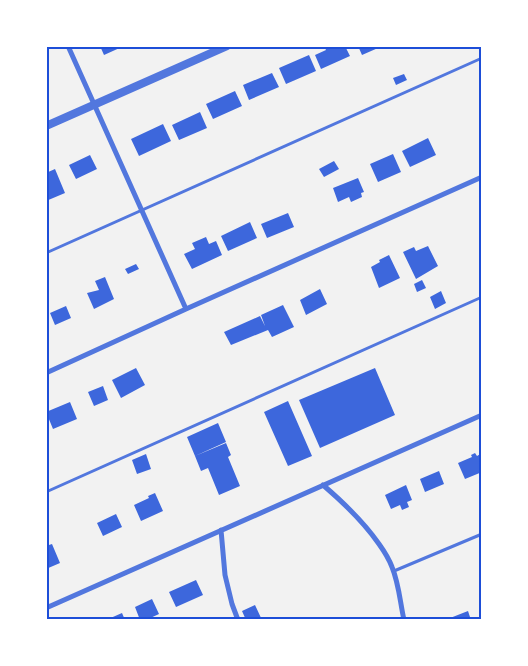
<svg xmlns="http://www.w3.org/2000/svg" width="528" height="666" viewBox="0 0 528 666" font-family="'PT Sans Narrow',sans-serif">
<rect width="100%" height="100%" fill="#f2f2f2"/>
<path fill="#3d67dc" d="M100,46H124L104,55Z
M329,46H345L350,56L321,69L315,55L326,50L325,48Z
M358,46H378V48L362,55Z
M309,55L316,71L286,84L279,68Z
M272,73L279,87L249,100L243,85Z
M404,74L407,80L396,85L393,78Z
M235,91L242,106L213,119L206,104Z
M200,112L207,128L179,140L172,125Z
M163,124L171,141L139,156L131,139Z
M428,138L436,155L410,167L402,151Z
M393,154L401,172L378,182L370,164Z
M90,155L97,169L76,179L69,165Z
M334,161L339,169L324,177L319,169Z
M55,169L65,193L46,201V173Z
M358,178L364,192L361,193L362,197L351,202L349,197L338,202L333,188Z
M288,213L294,227L267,238L261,224Z
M250,222L257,238L228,251L221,236Z
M206,237L209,244L216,241L222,255L192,269L184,254L195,249L192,243Z
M428,246L438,266L416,279L403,252L414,247L416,251Z
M389,255L400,278L379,288L371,267L380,262L379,260Z
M136,264L139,269L128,274L125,269Z
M105,277L114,299L94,309L87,293L99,290L95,281Z
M422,280L426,288L417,292L414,284Z
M320,289L327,304L306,315L300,300Z
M441,291L446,303L435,309L430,297Z
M283,305L294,327L272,337L268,330L231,345L224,332L260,316L265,326L261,315Z
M66,306L71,318L55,325L50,313Z
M136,368L145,385L121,398L112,380Z
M375,368L395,415L320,448L299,400Z
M103,386L108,400L94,406L88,392Z
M288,401L312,456L288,466L264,412Z
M70,402L77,419L53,429L46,412Z
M218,423L226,442L195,456L187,437Z
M226,443L231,455L228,457L240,486L219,495L208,468L201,471L195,456Z
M475,453L477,456L482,453V472L465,479L458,463L472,457L471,455Z
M146,454L151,469L137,474L132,460Z
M439,471L444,484L425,492L420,479Z
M406,485L412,500L407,502L409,507L402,510L400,505L391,509L385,495Z
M155,493L163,511L141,521L134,505L149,498L148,496Z
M116,514L122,527L103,536L97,523Z
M52,544L60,563L46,569V546Z
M196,580L203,595L176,607L169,592Z
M152,599L159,614L146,620H140L135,607Z
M255,605L262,620H246L242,611Z
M468,611L471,620H445Z
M122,613L125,620H106Z"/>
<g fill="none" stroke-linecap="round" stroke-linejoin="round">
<path stroke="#5277de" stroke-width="3" d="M46,253L482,58
M46,492L482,297
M394,571L482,534"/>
<path stroke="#5277de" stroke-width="5" d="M68,46L186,309
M46,373L186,309L482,177
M323,485C344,503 363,521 379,544C384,551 389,559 392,567C399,584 400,602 404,620
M221,530L225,575L232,604L238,620
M46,608L482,415"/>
<path stroke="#5277de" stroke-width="8" d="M46,126L227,46"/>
</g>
<rect width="528" height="666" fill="none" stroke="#ffffff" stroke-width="95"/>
<rect x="48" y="48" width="432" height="570" fill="none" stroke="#1d4ed8" stroke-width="2"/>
</svg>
